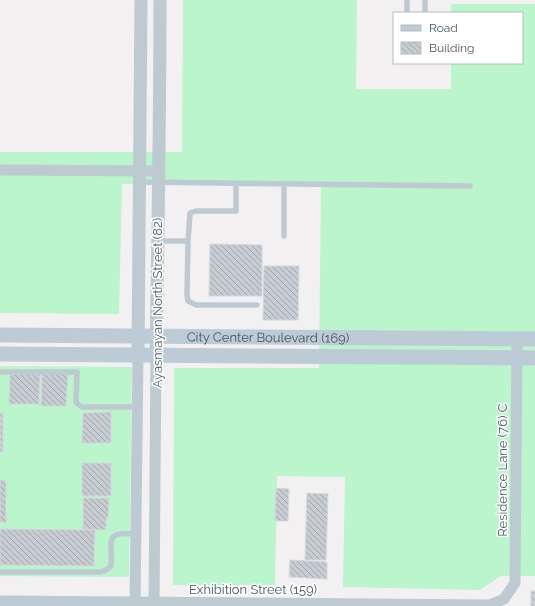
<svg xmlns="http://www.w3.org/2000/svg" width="535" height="606" viewBox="0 0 535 606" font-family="Raleway,sans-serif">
<defs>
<pattern id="building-back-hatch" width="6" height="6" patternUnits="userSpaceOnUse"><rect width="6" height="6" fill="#c7ccd2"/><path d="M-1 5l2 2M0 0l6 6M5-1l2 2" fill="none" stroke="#a3a8ae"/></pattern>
</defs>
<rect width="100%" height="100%" fill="#f3f0f1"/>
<path fill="#baf5cb" d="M183,0H357L356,89H451V63H522V13H451V4H535V576H501L480,590L343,587L345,477L277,476L275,585H173L174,368H319L321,182L122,184L119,314L0,313V152H182Z
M0,366L132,367L129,577L0,576Z"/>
<path fill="url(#building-back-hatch)" stroke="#d4d7dd" d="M210,244L262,245V296H209Z
M264,266H299L298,320H263Z
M68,373L66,406H41L42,374Z
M10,374H40L39,404H9Z
M111,412V443H82L83,413Z
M0,413H3V452H0Z
M82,463H111V496H82Z
M0,480H6V523L0,522Z
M276,488L289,489L288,521H275Z
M307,493L328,494L326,560H305Z
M83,498H109L108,519H106V530L83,529Z
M0,529L95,530L94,566L0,565Z
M290,560L327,562V579L289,577Z
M531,591H535V606H531Z"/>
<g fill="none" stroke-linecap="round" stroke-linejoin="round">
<path stroke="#bdcad2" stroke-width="5.5" d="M407,0V13
M425,13V0
M140,182L470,186
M284,236V184
M158,241H188L187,295L188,301L196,305H257
M188,241L190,213L196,211H236V183
M0,372H77L76,402L79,405L82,407H137
M0,572H100C103,571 107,570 109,568C116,561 105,540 116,535C122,532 130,534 136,534"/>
<path stroke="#bdcad2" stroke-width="11" d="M0,170L158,171
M504,599L515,583L517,339
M0,601L489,605L504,599
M135,606L138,355
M154,606L156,355"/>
<path stroke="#bdcad2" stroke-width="13" d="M138,355L141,0
M156,355C158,237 160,118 160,0"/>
<g stroke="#bccbd6" stroke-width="15">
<path id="s1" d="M0,335L535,339"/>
<path d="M0,354L535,358"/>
</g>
</g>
<g text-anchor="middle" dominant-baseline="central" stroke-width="3" stroke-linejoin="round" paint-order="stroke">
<g font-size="13" fill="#465761" stroke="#fff">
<text transform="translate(157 303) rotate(-90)">Ayasmayan North Street (82)</text>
<text stroke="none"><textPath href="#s1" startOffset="268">City Center Boulevard (169)</textPath></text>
<text transform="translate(502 470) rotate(-90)">Residence Lane (76) C</text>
<text x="253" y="589">Exhibition Street (159)</text>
</g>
</g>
<rect x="393" y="12" width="130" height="52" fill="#ffffff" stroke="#b5bcc0"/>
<rect x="401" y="25" width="20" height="6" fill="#bccbd6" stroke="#b5bcc0"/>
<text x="429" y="32" font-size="12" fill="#465761">Road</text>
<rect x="401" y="42" width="20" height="12" fill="url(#building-back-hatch)" stroke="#b5bcc0"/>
<text x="429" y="52" font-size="12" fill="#465761">Building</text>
</svg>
